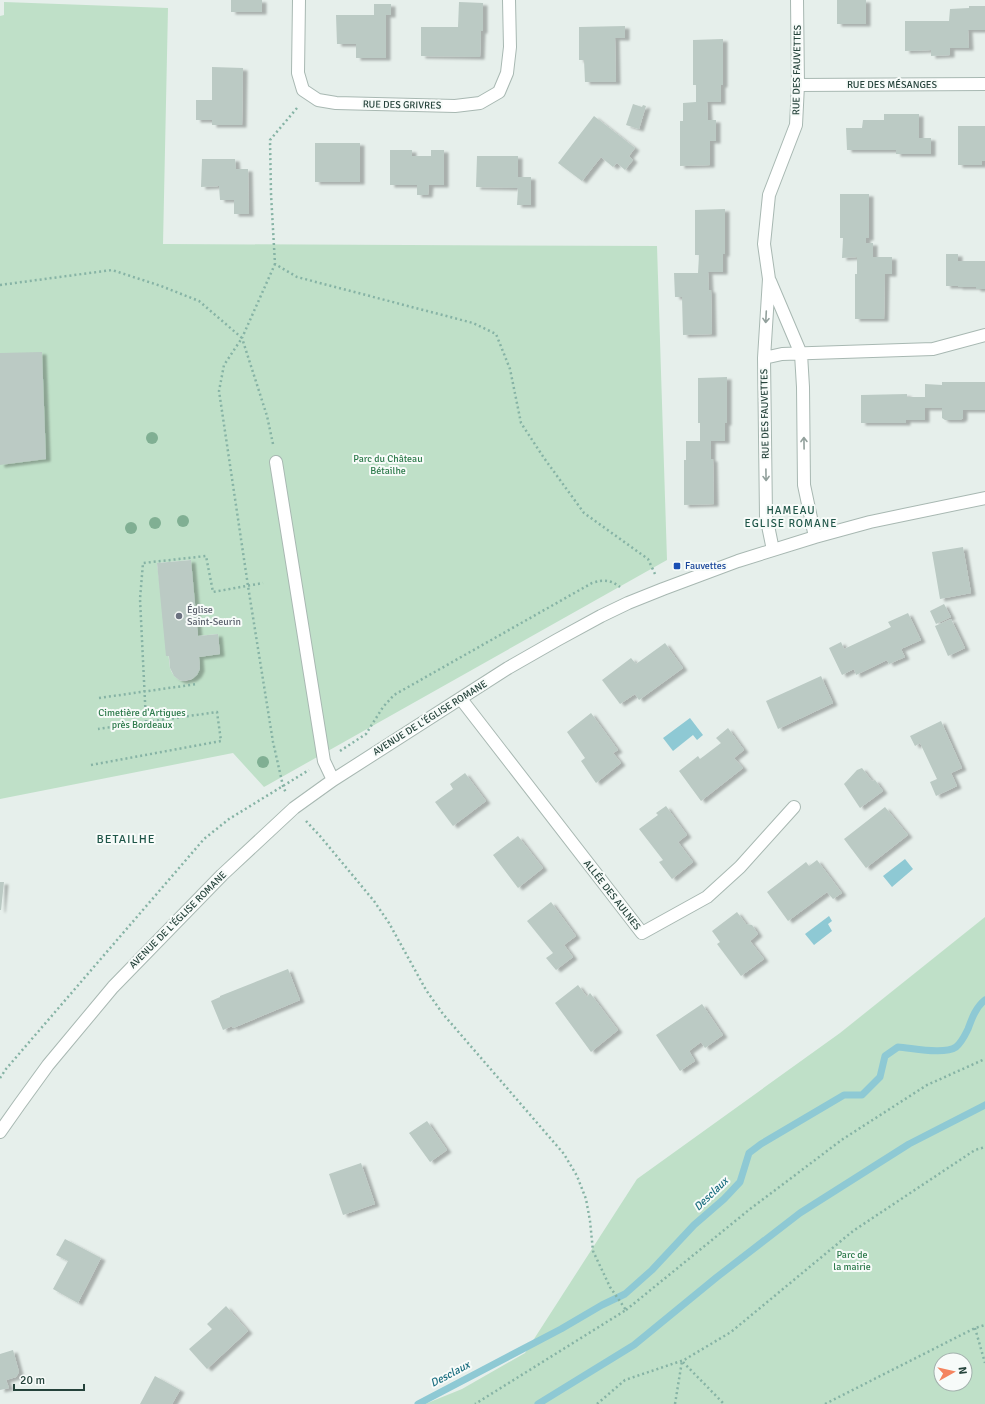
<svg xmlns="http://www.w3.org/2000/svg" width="985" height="1404" viewBox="0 0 985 1404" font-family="Signika,sans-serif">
<defs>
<filter id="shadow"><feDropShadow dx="4.5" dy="2.5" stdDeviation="1" flood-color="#0004"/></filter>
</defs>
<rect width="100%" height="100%" fill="#e6efeb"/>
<path fill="#bfe0c8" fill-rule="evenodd" d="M4,2L168,8L163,244L657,246L667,560L264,787L233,753L0,799V16L4,15ZM190,560L198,636L218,634L220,654L199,657C204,682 178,691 170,668L157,563Z
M985,917V1404H425L462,1389L525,1353L637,1179L840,1033ZM941,1360H965V1384H941Z"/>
<path fill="#8ec9d4" d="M690,718L703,735L697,740L693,735L673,751L663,738Z
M905,859L913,869L892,887L883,876Z
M829,916L832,921L828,924L832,931L814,945L805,934Z"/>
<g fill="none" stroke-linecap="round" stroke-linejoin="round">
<path stroke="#8ec9d4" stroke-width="7" d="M418,1404L561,1329L602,1305L625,1294L652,1270L694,1225L724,1199L740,1182L749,1153L761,1144L844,1095H862L880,1077L885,1056L898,1047C913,1048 944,1055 956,1047C962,1042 965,1035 968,1029C972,1018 976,1007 985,1000
M538,1404L634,1345L717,1277L800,1213L909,1144L985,1105"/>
</g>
<path fill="#bbcac4" filter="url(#shadow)" d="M231,0H262V12H231Z
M837,0H866V24H837Z
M459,2L483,3V31H481L480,57L421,56V27H458Z
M374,4H391V15H386V58H356V44H337L336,15H374Z
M969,6H985V30H968L969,48H950V55L931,56V50L905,51V21H949L950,9L969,8Z
M625,26V38H615L616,82H585L584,60H579V27Z
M723,39V85H721V102H707L708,120H716V141H710V165L680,166V121H683V103L696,102V85H693V40Z
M212,67L243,68L242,125H212V120H196V100H212Z
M633,104L642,107L643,105L646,106L639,129L626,125Z
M884,114H919V138H931V154H896V150H847L846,128H862L863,120H884Z
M594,116L635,148L629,156L633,160L625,170L617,163L613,167L601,157L582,181L558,163Z
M958,126H985V161H982V165H958Z
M315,143H360V182H315Z
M390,150H412V156H431V150H444V185H429L428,195H417V185H390Z
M477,156H518V177H531V205H517L518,188L476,187Z
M202,159H235L236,169H248L249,214H234V200H220L219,186L201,187Z
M840,194H869V238H866V243H873V257H892V274H885L884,319H855V274H857V257L842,258L843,238H840Z
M725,209V254H723V272H708L709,290H711L712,334L683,335L682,297H675L674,273H698L699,255H695V210Z
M946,254H958V261H985V289H976V287H958V286H946Z
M42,352L46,459L0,465V353Z
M727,377V423H725V441H711V459H713L714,504L684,505V460H686V441H700V423H698V378Z
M942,382H985V410H963V418L960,420H945L942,418V408H925V420H906V423H861V395L907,394V397H925V384L942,385Z
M963,547L971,593L940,599L932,552Z
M191,560L198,636L218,634L220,654L199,657L200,669L197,675L192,679L183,681L179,680L174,676L170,668L169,656H166L157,563Z
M944,604L951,617L936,624L930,611Z
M908,613L921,640L901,649L905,657L889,664L887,660L856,675L854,669L842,675L829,648L841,642L844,649L891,627L888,622Z
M951,619L965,648L948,656L935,626Z
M665,643L683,668L639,700L635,694L620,704L602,680L631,658L636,664Z
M821,676L833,703L778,729L766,701Z
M591,713L618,750L613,753L621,763L596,783L581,761L585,758L567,732Z
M941,721L962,768L951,773L957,786L936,796L930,782L937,779L920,743L915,746L910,736Z
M728,728L744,750L734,758L743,768L701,801L679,771L698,756L700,759L721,743L716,738Z
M862,768L872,781L875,780L883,791L860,808L844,784L857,770Z
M465,773L486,801L453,826L435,802L453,789L450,784Z
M666,806L687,835L678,842L693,862L672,879L659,862L663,860L639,829L658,815L656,813Z
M885,807L908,835L866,868L844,839Z
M518,836L543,868L518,888L493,855Z
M817,860L842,893L833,899L827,892L788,921L767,892L806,862L809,866Z
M0,882H4L1,910H0Z
M551,902L576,936L564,945L573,957L556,970L546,958L553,953L527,921Z
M737,912L746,924L752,925L758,934L750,941L764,959L741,976L717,944L720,942L712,931Z
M288,969L300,1000L233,1028L232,1026L223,1030L211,1001L220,997V996Z
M578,985L587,997L590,993L618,1030L591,1052L555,1003Z
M702,1004L723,1035L705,1048L701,1042L689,1051L695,1061L680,1071L656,1035Z
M427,1121L447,1150L430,1162L409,1133Z
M361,1163L375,1204L343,1215L329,1174Z
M65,1239L101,1258L78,1303L53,1289L68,1261L56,1255Z
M226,1306L248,1331L207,1369L189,1349L212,1329L207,1324Z
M13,1350L19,1372L16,1377L6,1380L9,1388L0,1390V1354Z
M155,1376L180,1390L172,1404H140Z"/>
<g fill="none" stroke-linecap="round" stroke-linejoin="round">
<g stroke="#a8b8b2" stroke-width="14">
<path id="minor" d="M299,0L298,73L303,90L318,100L336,103L455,106L480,103L499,92L507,73L510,47L509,0
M798,85L985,84
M770,281L801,354L803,387L804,485L815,537
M764,358L782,354L933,349L985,335
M276,462L324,761L333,780
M773,550L766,516L764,358L769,279L764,244L769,195L796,125L798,85L797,0
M461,699L642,933L707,897L740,867L794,807
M0,1132L19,1105L48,1065L113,987L222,875L294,808L333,780L508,668L557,640L601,616L628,603L663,589L738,561L815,537L870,522L985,498"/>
</g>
<path stroke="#86b3a5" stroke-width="2.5" stroke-dasharray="2 3" stroke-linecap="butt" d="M297,108L270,140L271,194L275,264L297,277L473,323L496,334L510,369L521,423L544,458L584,513L648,559L655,574
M0,285L112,270L161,286L199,301L242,338L224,365L219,391L248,586L273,742L283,786L286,793
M273,444L267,416L242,338L275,264
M99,698L197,684
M146,722L140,599L143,563L206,556L213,592L263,583
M340,751L366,734L383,707L394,695L592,583C603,579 611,580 620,587
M91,765L221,741L217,712L98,729
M306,821L320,836L374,901L389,923L426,990L443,1014L564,1154L577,1176L586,1199L590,1221L593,1251L610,1287L626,1310L475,1404
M0,1078L6,1069L204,839L229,819L309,770
M626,1310L750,1209L843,1139L927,1085L985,1059
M975,1328L985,1363
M597,1404L625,1380L684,1360L731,1332L853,1231L975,1150L985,1147
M675,1404L682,1361L724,1404
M825,1404L975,1328L985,1325"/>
<use href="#minor" stroke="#fff" stroke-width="12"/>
</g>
<g fill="#80af93">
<circle cx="152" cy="438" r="6"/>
<circle cx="183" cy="521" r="6"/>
<circle cx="155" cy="523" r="6"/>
<circle cx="131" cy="528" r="6"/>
<circle cx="263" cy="762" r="6"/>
</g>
<defs><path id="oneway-shaft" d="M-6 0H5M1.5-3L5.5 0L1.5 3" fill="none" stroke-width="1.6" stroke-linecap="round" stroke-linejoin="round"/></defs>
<g stroke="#92a09c">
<use href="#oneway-shaft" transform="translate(766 317) rotate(93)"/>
<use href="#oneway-shaft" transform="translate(804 443) rotate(-91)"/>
<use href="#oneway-shaft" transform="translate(766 475) rotate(89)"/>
</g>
<rect fill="#1a4fb4" stroke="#f7fbf9" stroke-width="1.5" x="673" y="562" width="8" height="8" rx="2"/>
<circle fill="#6b7280" stroke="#f7fbf9" stroke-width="1.5" cx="179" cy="616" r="4"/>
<g text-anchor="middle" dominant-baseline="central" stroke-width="4" stroke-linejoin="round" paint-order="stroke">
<g font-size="10" fill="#24423a" stroke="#f7fbf9">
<text transform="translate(797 70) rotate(-89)">RUE DES FAUVETTES</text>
<text x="892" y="85">RUE DES MÉSANGES</text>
<text transform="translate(402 105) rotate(1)">RUE DES GRIVRES</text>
<text transform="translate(765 414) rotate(-91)">RUE DES FAUVETTES</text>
<text transform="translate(430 718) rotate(-32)">AVENUE DE L'ÉGLISE ROMANE</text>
<text transform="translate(612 895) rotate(52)">ALLÉE DES AULNES</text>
<text transform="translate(178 920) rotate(-45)">AVENUE DE L'ÉGLISE ROMANE</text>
</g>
<g font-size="10" fill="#2d7a4b" stroke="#f7fbf9">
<text x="388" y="459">Parc du Château<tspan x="388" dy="12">Bétailhe</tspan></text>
<text x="142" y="713">Cimetière d'Artigues<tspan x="142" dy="12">près Bordeaux</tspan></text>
<text x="852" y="1255">Parc de<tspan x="852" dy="12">la mairie</tspan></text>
</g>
<g font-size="10" fill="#164399" stroke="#f7fbf9" text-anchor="start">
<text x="685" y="566">Fauvettes</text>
</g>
<g font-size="10" fill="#5b616d" stroke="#f7fbf9" text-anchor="start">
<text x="187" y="610">Église<tspan x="187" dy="12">Saint-Seurin</tspan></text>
</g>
<g font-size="11" letter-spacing="1" fill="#1f5548" stroke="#f7fbf9">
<text x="791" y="510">HAMEAU<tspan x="791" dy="13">EGLISE ROMANE</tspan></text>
</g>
<g font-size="11" font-style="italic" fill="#1c6f80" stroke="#f7fbf9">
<text transform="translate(711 1194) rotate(-44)">Desclaux</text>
<text transform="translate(450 1374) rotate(-28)">Desclaux</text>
</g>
<g font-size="12" letter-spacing="1" fill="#1f5548" stroke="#f7fbf9">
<text x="126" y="839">BETAILHE</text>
</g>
</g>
<g transform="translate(953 1372) rotate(82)"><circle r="19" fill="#f7fbf9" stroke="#a3b1ad"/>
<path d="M0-3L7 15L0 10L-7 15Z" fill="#f4845f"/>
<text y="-6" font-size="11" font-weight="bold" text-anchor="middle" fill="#24423a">N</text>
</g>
<path d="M14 1384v6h70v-6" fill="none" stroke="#24423a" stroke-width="2"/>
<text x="20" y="1384" font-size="12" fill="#24423a" stroke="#f7fbf9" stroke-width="3" paint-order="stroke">20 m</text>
</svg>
